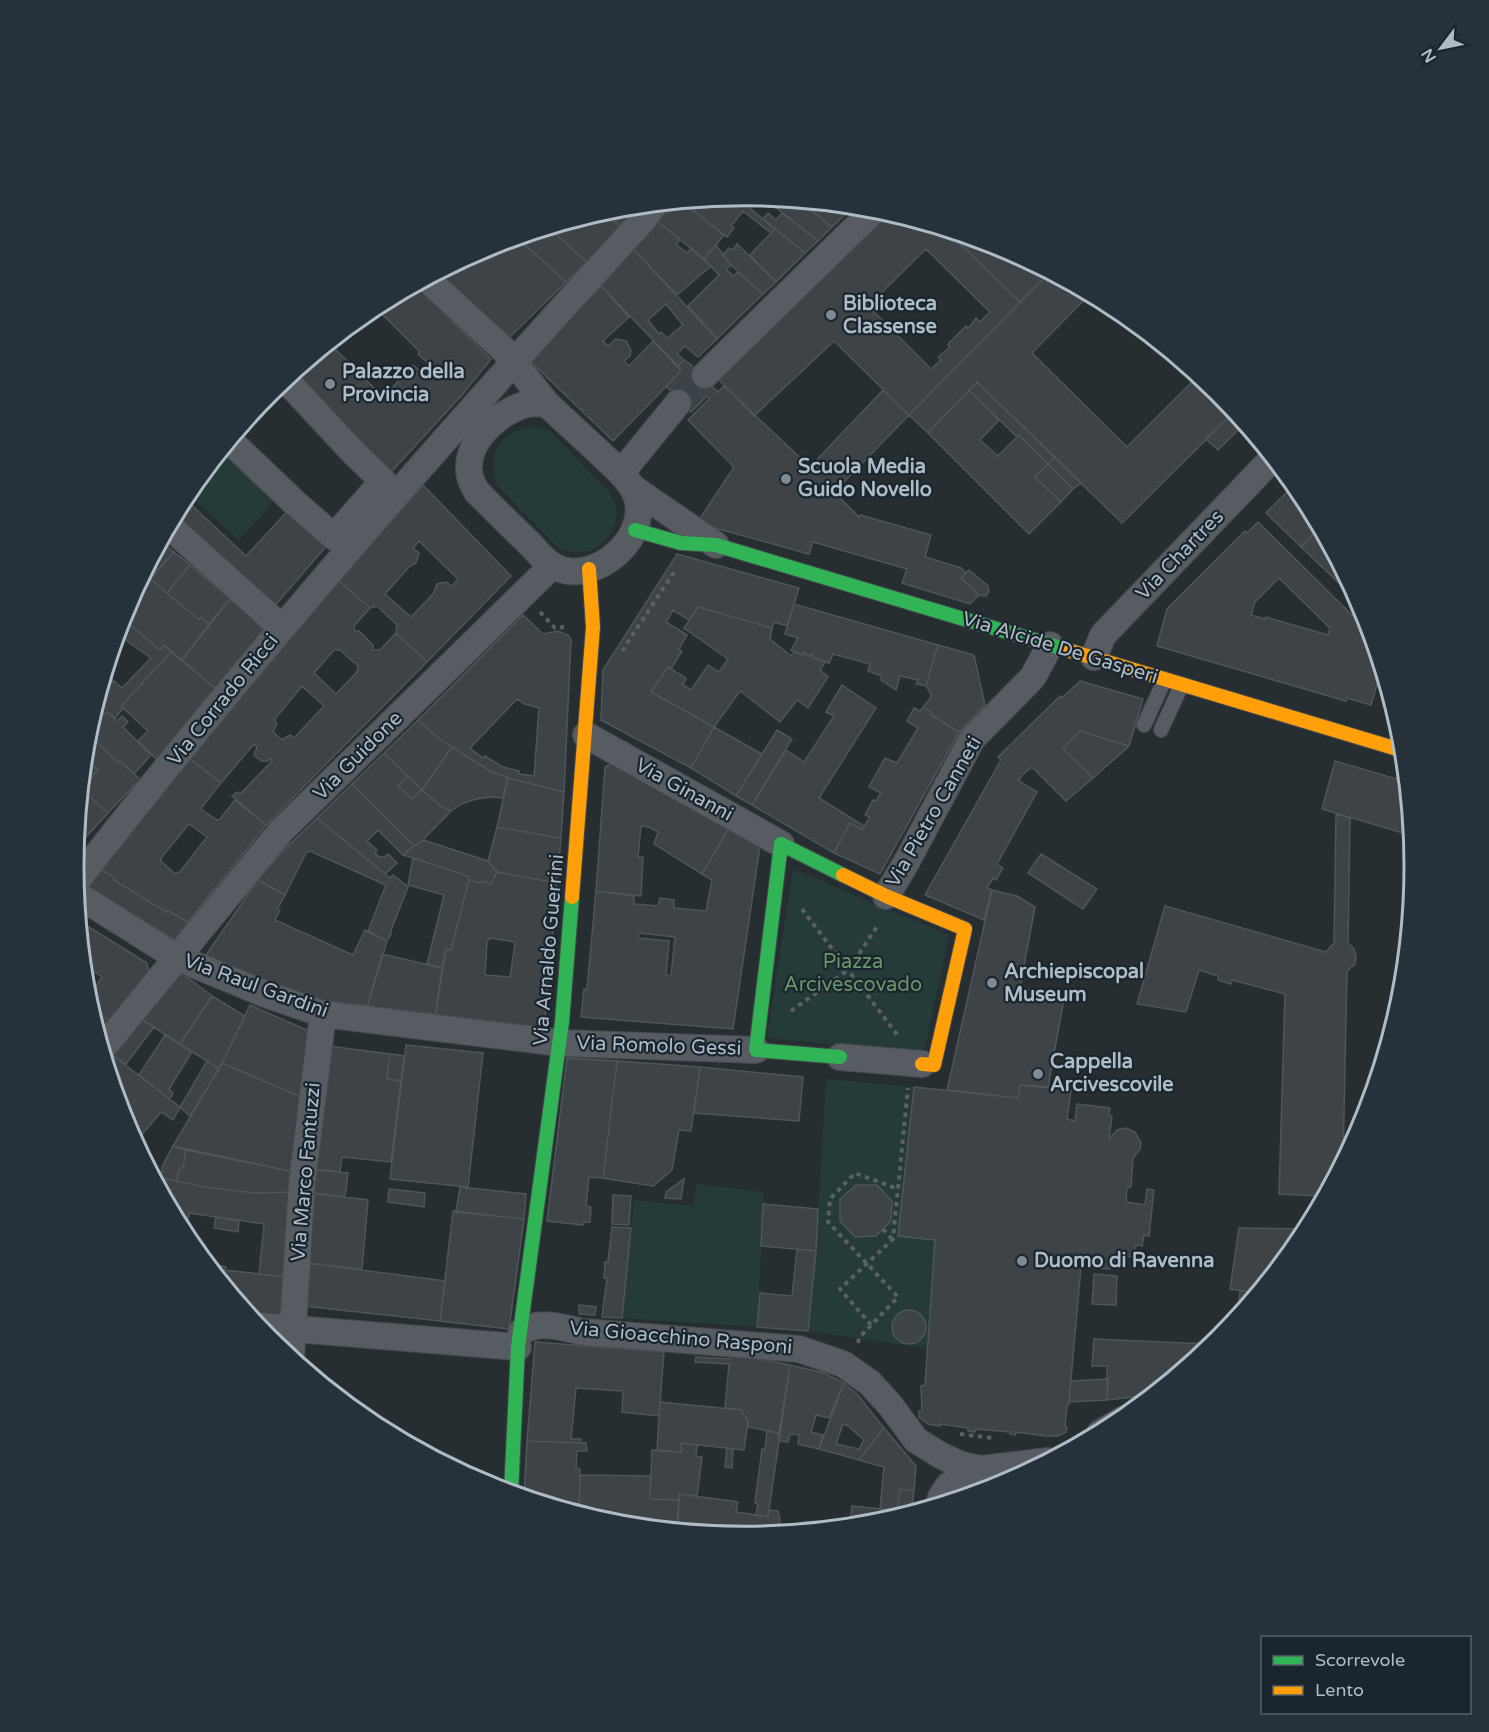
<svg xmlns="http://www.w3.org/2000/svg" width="1489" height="1732" viewBox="0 0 1489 1732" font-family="'Varela Round',sans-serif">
<rect width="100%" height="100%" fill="#262e32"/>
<path fill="#253b39" d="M536,427L550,431L610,493L616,506V521L612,531L603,543L590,551L578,552H569L557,547L497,485C486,452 501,429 536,427Z
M227,444L280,495L239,540L187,493Z
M793,869L949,935L924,1053L767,1038Z
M826,1079L914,1087L898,1236L935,1240L927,1348L808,1331L816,1251Z
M696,1184L764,1192L757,1327L622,1318L634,1200L693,1206Z"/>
<path fill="#3d4347" stroke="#4e565a" stroke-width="1.5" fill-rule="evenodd" d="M735,196L775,229L771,233L743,211L731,226L734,228L727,237L681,201Z
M763,197L777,198L784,203L788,199L798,200L832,227L818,241Z
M798,200L854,206L832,227Z
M681,201L724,235L704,259L657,221L672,202Z
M631,206L635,210L620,226L603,211Z
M603,211L620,226L587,262L549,228Z
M889,212L945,229L1020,302L909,415L834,341L754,416L719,380ZM926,249L990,312L980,322L976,318L968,329L966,326L949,343L948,345L950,347L938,357L941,360L931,369L868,306Z
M768,213L776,220L782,213L818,241L805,253L763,219Z
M657,221L680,239L676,244L687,253L691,249L711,266L677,295L633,249Z
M549,228L587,262L566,282L521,241L527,234Z
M775,229L805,253L776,282L750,255Z
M945,229L1002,246L1018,255L1029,266L1032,262L1050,272L1020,302Z
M511,239L518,245L521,241L566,282L508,339L438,272L488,246Z
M737,244L776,282L763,294L731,265L723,255L729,248L732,250Z
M716,245L731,265L726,269L733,276L738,272L763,294L717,339L688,306L719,275L704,259Z
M633,249L717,339L698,357L685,346L677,354L684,360L678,366L601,286ZM666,304L683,325L667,338L661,332L659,334L648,320Z
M1050,272L1090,294L1032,353L1127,447L1199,375L1219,392L1235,411L1122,523L977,382L928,433L909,415Z
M415,285L491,359L462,395L383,481L285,379L329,343L390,404L399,395L392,388L413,365L420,371L428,363L418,354L420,352L375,307Z
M601,286L629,317L603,341L608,346L616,339L626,341L631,350L630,356L624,361L629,366L653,341L681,371L613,441L529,360Z
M684,360L690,364L718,392L724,386L810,467L883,390L909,415L834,492L859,517L860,515L931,535L925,557L961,568L966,573L961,578L979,595L970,604L902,583L907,569L813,542L809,554L697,523L734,467L688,420L710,398L707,396L691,412L666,386L681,371L678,366Z
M977,382L1055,457L1048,464L1019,435L1017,437L969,390Z
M969,390L999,420L980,440L998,456L1019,435L1048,464L1035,477L1061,502L1029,534L928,433Z
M1228,418L1239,429L1218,450L1206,439Z
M1055,457L1081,483L1073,489L1048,464Z
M1048,464L1073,489L1061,502L1035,477Z
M1295,484L1303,494L1320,527L1301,547L1266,513Z
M423,485L511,576L427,662L396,633L397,625L377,606L370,608L339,581ZM419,541L458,579L452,586L446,582L437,584L433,594L411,617L385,594L410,566L416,563L419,553L413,548Z
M184,498L246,556L295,503L334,537L273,608L173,518Z
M1258,522L1355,618L1363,609L1365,611L1382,667L1371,705L1347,698L1346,701L1157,646L1167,609L1245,531L1247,533ZM1279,578L1330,628L1328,635L1266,617L1265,619L1251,615L1255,602Z
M1320,527L1349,580L1343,587L1301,547Z
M161,541L174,552L126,607Z
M174,552L190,565L167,593L150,579Z
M677,554L799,588L787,626L774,622L772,628L698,607L689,620L673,610L666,622L687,635L679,649L682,651L671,669L668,667L651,692L714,727L691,768L601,720L603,670Z
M190,565L230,599L209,624L201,617L199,620L167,593Z
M969,570L988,586L989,591L986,596L979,595L961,578Z
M150,579L199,620L201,617L209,624L182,660L164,645L160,650L122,618L126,607Z
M1349,580L1365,610V611L1343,587Z
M339,581L370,608L354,626L355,631H359L373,645V650H380L396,633L427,662L266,825L232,796L237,792L240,794L272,761L270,758L268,761H261L254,755L257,747L254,744L221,783L189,758ZM334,650H340L358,666L357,672L336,694L314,673ZM302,686L324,706L294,738L290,735L282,740L273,732L277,723L274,720Z
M230,599L266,628L216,689L182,660Z
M794,604L938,645L926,686L916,684L918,680L900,676L896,690L881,680L882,676L868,671L870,664L833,654L829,663L812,657L813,654L808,656L804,652V655L791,650L798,638L785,634Z
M698,607L772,628L770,639L791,656L794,652L804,655V652L808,656L813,654L812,657L825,662L820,670L828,677L808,708L797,700L780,722L740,691L714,727L651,692L668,667L686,678L683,685L691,690L708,665L719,672L728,659L684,628Z
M523,615L543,634L558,631L568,635L571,640L564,792L508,778L490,771L442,741L418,720ZM517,699L525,704L539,708L534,776L519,774V771L503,767L485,756L483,758L470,748Z
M122,618L160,650L164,645L171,652L121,706L123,708L115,718L109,713L97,714L92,718L97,700L114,681L122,688L151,658L117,634Z
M938,645L974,655L985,705L959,732L931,715L932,713L923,707L931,697V694L926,686Z
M171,652L216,689L157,760L138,741L148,731L121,706Z
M105,673L114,681L97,700Z
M1080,681L1143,699L1129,746L1080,731L1063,749L1093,778L1066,801L1032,767L1022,775L1019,781L1037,792L997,864L1003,868L996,880L993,878L987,888L992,890L984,920L925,895L1001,760L998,757L1060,696L1062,698Z
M842,685L876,708L819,798L864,826L862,830L850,823L834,853L752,805L786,750L804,762L834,716L826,712Z
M923,707L932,713L931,715L959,732L880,874L834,853L850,823L862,830L870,817L865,815L873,800L876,801L881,793L869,787L885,758L897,763L918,728L907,721L914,708L920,711Z
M109,713L117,721L122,716L128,722L123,727L151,755L134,774L120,761L118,763L90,735L89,727L92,718L97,714Z
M418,720L442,741L452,747L422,790L384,753Z
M714,727L762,754L736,796L691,768Z
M88,730L91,734L90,735L118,763L120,761L140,779L108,813L81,789L98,770L84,757Z
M777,730L792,739L752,805L736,796Z
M1080,731L1129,746L1093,778L1063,749Z
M452,747L490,771L508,778L503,798L491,797L476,799L461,804L451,811L442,807L422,790Z
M384,753L407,776L398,786L412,799L422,790L442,807L451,811L423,840L414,846L352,784Z
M189,758L221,783L202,807V810L217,820L220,819L235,800L266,825L188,922L167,910L166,912L114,880L115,878L98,868ZM189,824L207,837L179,873H174L161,861V858Z
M616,761L729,828L702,874L654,844L658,832L649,827L641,826L638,857H643L641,896L596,891L605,767Z
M1335,761L1407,782L1413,836L1322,809Z
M91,763L98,770L81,788L83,770Z
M407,776L422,790L412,799L398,786Z
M508,778L564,792L561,838L497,827Z
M352,784L414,846L403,855L378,830L367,841L377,850L375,853L379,857H384L388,854L397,863L385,874L317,818Z
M81,789L108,813L75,849Z
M1336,814L1350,818L1348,943L1354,949L1356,957L1355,964L1347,971L1343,1163L1323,1200L1320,1196L1279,1194L1285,994L1232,980L1231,984L1218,980V976L1199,970L1186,1012L1137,1004L1165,906L1326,952L1334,943Z
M317,818L390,878L393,875L408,887L391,930V934L387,941L368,931L386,885L310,851L306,853L285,895L258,880L283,851Z
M497,827L561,838L557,883L497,872L488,861Z
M729,828L760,846L733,1029L581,1017L584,989H587L596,891L634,896V904L658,906L660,898L674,900V908L706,911L712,880L702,874ZM639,933L675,937L671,976L666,975L669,941L638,938Z
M423,840L488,861L497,872L491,884L482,881L480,883L469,880L468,876L403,855Z
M1041,854L1097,889L1083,909L1028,873Z
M413,858L468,876L469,880L451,950L446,949L442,968L427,964L444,895L408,885Z
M98,868L115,878L114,880L166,912L167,910L188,922L175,940L85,885Z
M497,872L557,883L544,1029L435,1018L446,949L451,950L469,880L480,883L482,881L491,884ZM490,938L514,942L515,944L510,977L485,975L487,942Z
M258,880L285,895L277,909L280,910L275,920L353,955L365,930L387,941L366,1011L338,1002L335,1008L229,968V965L206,955Z
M992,890L1017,896L1035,907L1020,987L1064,999L1048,1087L1020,1085L1018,1098L947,1090Z
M1407,891H1413L1410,927H1406Z
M79,921L147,963L149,973L112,1024L89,1004L87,1000L102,977L83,964Z
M382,954L442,968L435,1018L366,1011Z
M176,969L212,996L180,1044L138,1017Z
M212,996L245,1016L219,1069L180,1044Z
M89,1004L112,1024L99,1039Z
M250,1005L311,1032L301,1097L222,1063Z
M138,1017L154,1027L126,1064L111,1054Z
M165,1035L192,1052L169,1089L173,1093L170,1099L139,1075Z
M406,1045L483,1053L468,1187L390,1179Z
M328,1046L390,1054L387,1079L401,1081L391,1162L342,1157L340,1172L312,1169Z
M111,1054L180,1107L173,1120L161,1112L140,1137L129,1128L128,1129L106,1060Z
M390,1054L404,1056L401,1081L387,1079Z
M567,1058L617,1061L603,1178L589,1177L586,1206L591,1207L590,1222H584L583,1225L547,1221Z
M207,1061L219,1069L190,1116L180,1107Z
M617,1061L700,1067L691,1131L679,1130L672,1170L653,1186L603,1178Z
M222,1063L301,1097L294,1172L173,1146Z
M700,1067L803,1077L799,1121L694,1113Z
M1020,1085L1071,1090L1067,1119L1075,1121L1077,1104L1110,1108L1109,1115L1112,1116L1109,1139L1117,1130L1126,1128L1135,1132L1141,1143L1140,1149L1133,1158L1131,1187L1127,1188L1126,1202L1145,1205L1147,1189L1154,1190L1149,1236L1144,1235L1142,1246L1136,1245L1134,1257L1121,1256L1120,1262L1111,1261L1110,1269L1081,1267L1069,1402V1405H1067L1065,1426L1067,1427L1066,1432L1058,1436H1046L1016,1432L1015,1435L1010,1434V1432L976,1429L975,1432L968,1431V1428L940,1424V1426L928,1424L919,1417V1411H922L921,1386L925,1385L935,1240L898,1236L914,1087L1018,1098Z
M173,1146L186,1150L183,1168H180L176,1181L161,1178L162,1167Z
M186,1150L294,1172L292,1192L254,1193L205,1187L176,1181L180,1168H183Z
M316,1170L348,1173L345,1197L314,1193Z
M161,1178L205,1187L254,1193L292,1192L285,1277L259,1274L264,1224L189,1213L186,1237L159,1188Z
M684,1179L681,1199L665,1198L666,1192Z
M856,1185H877L892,1201L891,1221L876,1236L855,1237L840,1221V1199Z
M460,1187L526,1194L524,1219L456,1212Z
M389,1189L425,1193L424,1207L388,1202Z
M310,1193L368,1200L362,1269L304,1263Z
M613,1195L631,1196L629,1225L612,1224Z
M763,1204L818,1209L816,1251L761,1246Z
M453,1211L524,1219L509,1329L440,1321Z
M216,1217L239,1221L238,1232L214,1228Z
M612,1227L631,1228L622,1318L602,1317L607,1278H604L605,1262H608Z
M1239,1228L1308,1229L1302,1239L1258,1293L1230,1289Z
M797,1249L816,1251L808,1331L757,1327L760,1293L792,1296Z
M308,1263L445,1281L440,1321L304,1306Z
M221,1266L226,1267L225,1270L285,1277L281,1320L250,1316L211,1268L220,1270Z
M1094,1274L1117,1276L1116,1305L1092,1304Z
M1240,1291L1258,1293L1238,1317Z
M579,1305L596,1307L595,1315L579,1314Z
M892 1327a17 17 0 1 1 34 0a17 17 0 1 1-34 0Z
M1094,1339L1206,1344L1205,1352L1152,1395L1107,1400V1366H1092Z
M535,1342L664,1352L659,1416L622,1412L623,1391L576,1388L571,1439H581V1443L527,1441Z
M729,1356L759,1359L790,1365L779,1433L748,1427V1421L741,1410L725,1408L729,1364L695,1362L696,1357L729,1359Z
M790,1365L824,1373L844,1383L829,1418L816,1415L811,1432L823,1435L819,1449L798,1444L799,1435L790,1434L788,1442L779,1441Z
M1108,1379L1107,1400L1069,1402L1071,1381Z
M844,1383L858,1395L884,1428L859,1460L819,1449ZM843,1424L848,1426L864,1440L859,1449L836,1444Z
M660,1402L741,1410L748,1421L744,1450L681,1443V1452L657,1451Z
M884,1428L916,1466L914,1491L900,1489L897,1511L880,1509L884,1467L859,1460Z
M767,1431L779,1433V1441L768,1517L756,1515L758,1504L755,1503L762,1449H765Z
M527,1441L586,1443L587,1451H577L576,1468L580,1469L579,1514L524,1497Z
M681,1443L697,1445L696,1456L702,1457L697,1496L679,1494V1500L650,1499L652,1450L681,1452Z
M727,1448L733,1449L732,1468L725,1467Z
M580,1475L651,1476L650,1499L679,1500L677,1525L649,1524V1519L601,1520L579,1514Z
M900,1489L914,1491L911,1512L897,1511Z
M679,1494L738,1502L736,1512L768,1517L769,1510L778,1511L780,1520L778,1534L760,1535L678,1522Z
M852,1506L911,1512V1513L875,1524L850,1527Z
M649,1524L677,1525V1530L649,1528Z"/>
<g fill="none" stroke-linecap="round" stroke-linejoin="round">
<path stroke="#3b4348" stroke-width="26" stroke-dasharray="26 13" stroke-linecap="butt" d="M678,403L705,375"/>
<g stroke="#444a4d" stroke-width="16">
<path id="lane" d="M1144,725L1165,679
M1161,730L1182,684"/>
</g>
<g stroke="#444a4d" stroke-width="28">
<path id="street" d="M427,279L504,350L547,404
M705,375L876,208
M533,403L547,404C565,421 583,437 601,454C611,464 624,474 632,487C660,532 593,591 552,565C543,560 536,550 529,543C511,526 494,509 477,492C473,485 469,478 469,470C467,438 504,407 533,403Z
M230,441L295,503L334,537L383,481L353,452L285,379
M621,473L678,403
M633,488L716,545
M169,526L281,627
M1094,657L1103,635L1273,458
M586,735L781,844
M75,883C254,653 446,434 643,220L655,204
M76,894L176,957L265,994L323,1014L561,1043L756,1050
M886,896L906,863L972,739L1033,677L1050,645
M102,1049L281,831L552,566
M840,1057L922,1064
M258,1326L518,1347
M521,1332C540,1319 563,1328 584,1332L799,1349L843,1364L870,1383L890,1405L916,1440L940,1455L959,1464L980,1469
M291,1358L302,1183L323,1014
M1100,1433L1124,1419
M990,1468L1048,1461
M939,1505L941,1497L949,1485L980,1469L990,1468L1012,1480"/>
</g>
<g stroke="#444a4d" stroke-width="16">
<path id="fast" d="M635,530L681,543L716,545L1064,649
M840,1057L756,1050L781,844L843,875
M511,1493L518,1347L562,1022L572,897"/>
</g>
<g stroke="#444a4d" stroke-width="16">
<path id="slow" d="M1064,649L1404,751
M843,875L886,896L965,929L934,1065L922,1064
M572,897L593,627L589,569"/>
</g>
<path stroke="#5a6065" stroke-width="4" stroke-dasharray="4.5 4.5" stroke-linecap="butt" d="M540,612L555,628L564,627
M622,651L674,572
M802,909L899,1037
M791,1011L848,970L878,925
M883,1229L892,1239
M871,1325L840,1289L893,1239L908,1088
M858,1343L859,1338L898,1297L828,1222L830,1199L855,1173L898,1189
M960,1434L992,1438"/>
<use href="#lane" stroke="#565c61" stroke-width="14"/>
<use href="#street" stroke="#565c61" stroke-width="26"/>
<use href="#fast" stroke="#30b455" stroke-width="14"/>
<use href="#slow" stroke="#ff9f0a" stroke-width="14"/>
</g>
<g fill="#7f8a92" stroke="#1a252d" stroke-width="2">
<circle cx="831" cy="315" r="6"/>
<circle cx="330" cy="384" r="6"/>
<circle cx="786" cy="479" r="6"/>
<circle cx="992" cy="983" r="6"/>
<circle cx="1038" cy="1074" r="6"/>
<circle cx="1022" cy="1261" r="6"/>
</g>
<g text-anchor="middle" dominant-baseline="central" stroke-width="4.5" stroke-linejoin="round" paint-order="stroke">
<g font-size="20" font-weight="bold" fill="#afbbc5" stroke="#1a252d" text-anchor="start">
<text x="843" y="304">Biblioteca<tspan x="843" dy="23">Classense</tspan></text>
<text x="342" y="372">Palazzo della<tspan x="342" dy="23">Provincia</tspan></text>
<text x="798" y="467">Scuola Media<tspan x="798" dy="23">Guido Novello</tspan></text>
<text x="1004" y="972">Archiepiscopal<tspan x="1004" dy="23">Museum</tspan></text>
<text x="1050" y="1062">Cappella<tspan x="1050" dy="23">Arcivescovile</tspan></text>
<text x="1034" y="1261">Duomo di Ravenna</text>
</g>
<g font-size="20" fill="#afbbc5" stroke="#1a252d">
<text transform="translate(1180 555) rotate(-46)">Via Chartres</text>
<text transform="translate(1060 648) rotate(17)">Via Alcide De Gasperi</text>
<text transform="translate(223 700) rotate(-51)">Via Corrado Ricci</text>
<text transform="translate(358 756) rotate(-45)">Via Guidone</text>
<text transform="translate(684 790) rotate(29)">Via Ginanni</text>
<text transform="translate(934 812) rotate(-60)">Via Pietro Canneti</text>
<text transform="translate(549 950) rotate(-85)">Via Arnaldo Guerrini</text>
<text transform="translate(256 986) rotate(20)">Via Raul Gardini</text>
<text transform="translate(659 1046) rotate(2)">Via Romolo Gessi</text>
<text transform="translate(306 1172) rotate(-85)">Via Marco Fantuzzi</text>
<text transform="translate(681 1338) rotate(5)">Via Gioacchino Rasponi</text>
</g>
<g font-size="20" fill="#669669" stroke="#1a252d">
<text x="853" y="962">Piazza<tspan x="853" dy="23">Arcivescovado</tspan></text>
</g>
</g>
<path d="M0 0H1489V1732H0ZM84 866a660 660 0 1 1 1320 0a660 660 0 1 1-1320 0Z" fill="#263139" fill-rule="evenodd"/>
<path fill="none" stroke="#afbbc5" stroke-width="3" d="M84 866a660 660 0 1 1 1320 0a660 660 0 1 1-1320 0Z"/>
<rect x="1261" y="1636" width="210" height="78" fill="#1a252d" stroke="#56616a" stroke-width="1.5"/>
<rect x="1273" y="1656" width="30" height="9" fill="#30b455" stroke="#56616a" stroke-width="1.5"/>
<text x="1315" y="1666" font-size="18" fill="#afbbc5">Scorrevole</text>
<rect x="1273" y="1686" width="30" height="9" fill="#ff9f0a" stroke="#56616a" stroke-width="1.5"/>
<text x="1315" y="1696" font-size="18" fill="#afbbc5">Lento</text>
<g transform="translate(1441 48) rotate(238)" stroke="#1a252d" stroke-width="4.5" paint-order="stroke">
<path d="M0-4.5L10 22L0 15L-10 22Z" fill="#afbbc5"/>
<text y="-9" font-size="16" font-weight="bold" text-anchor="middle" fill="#afbbc5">N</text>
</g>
</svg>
